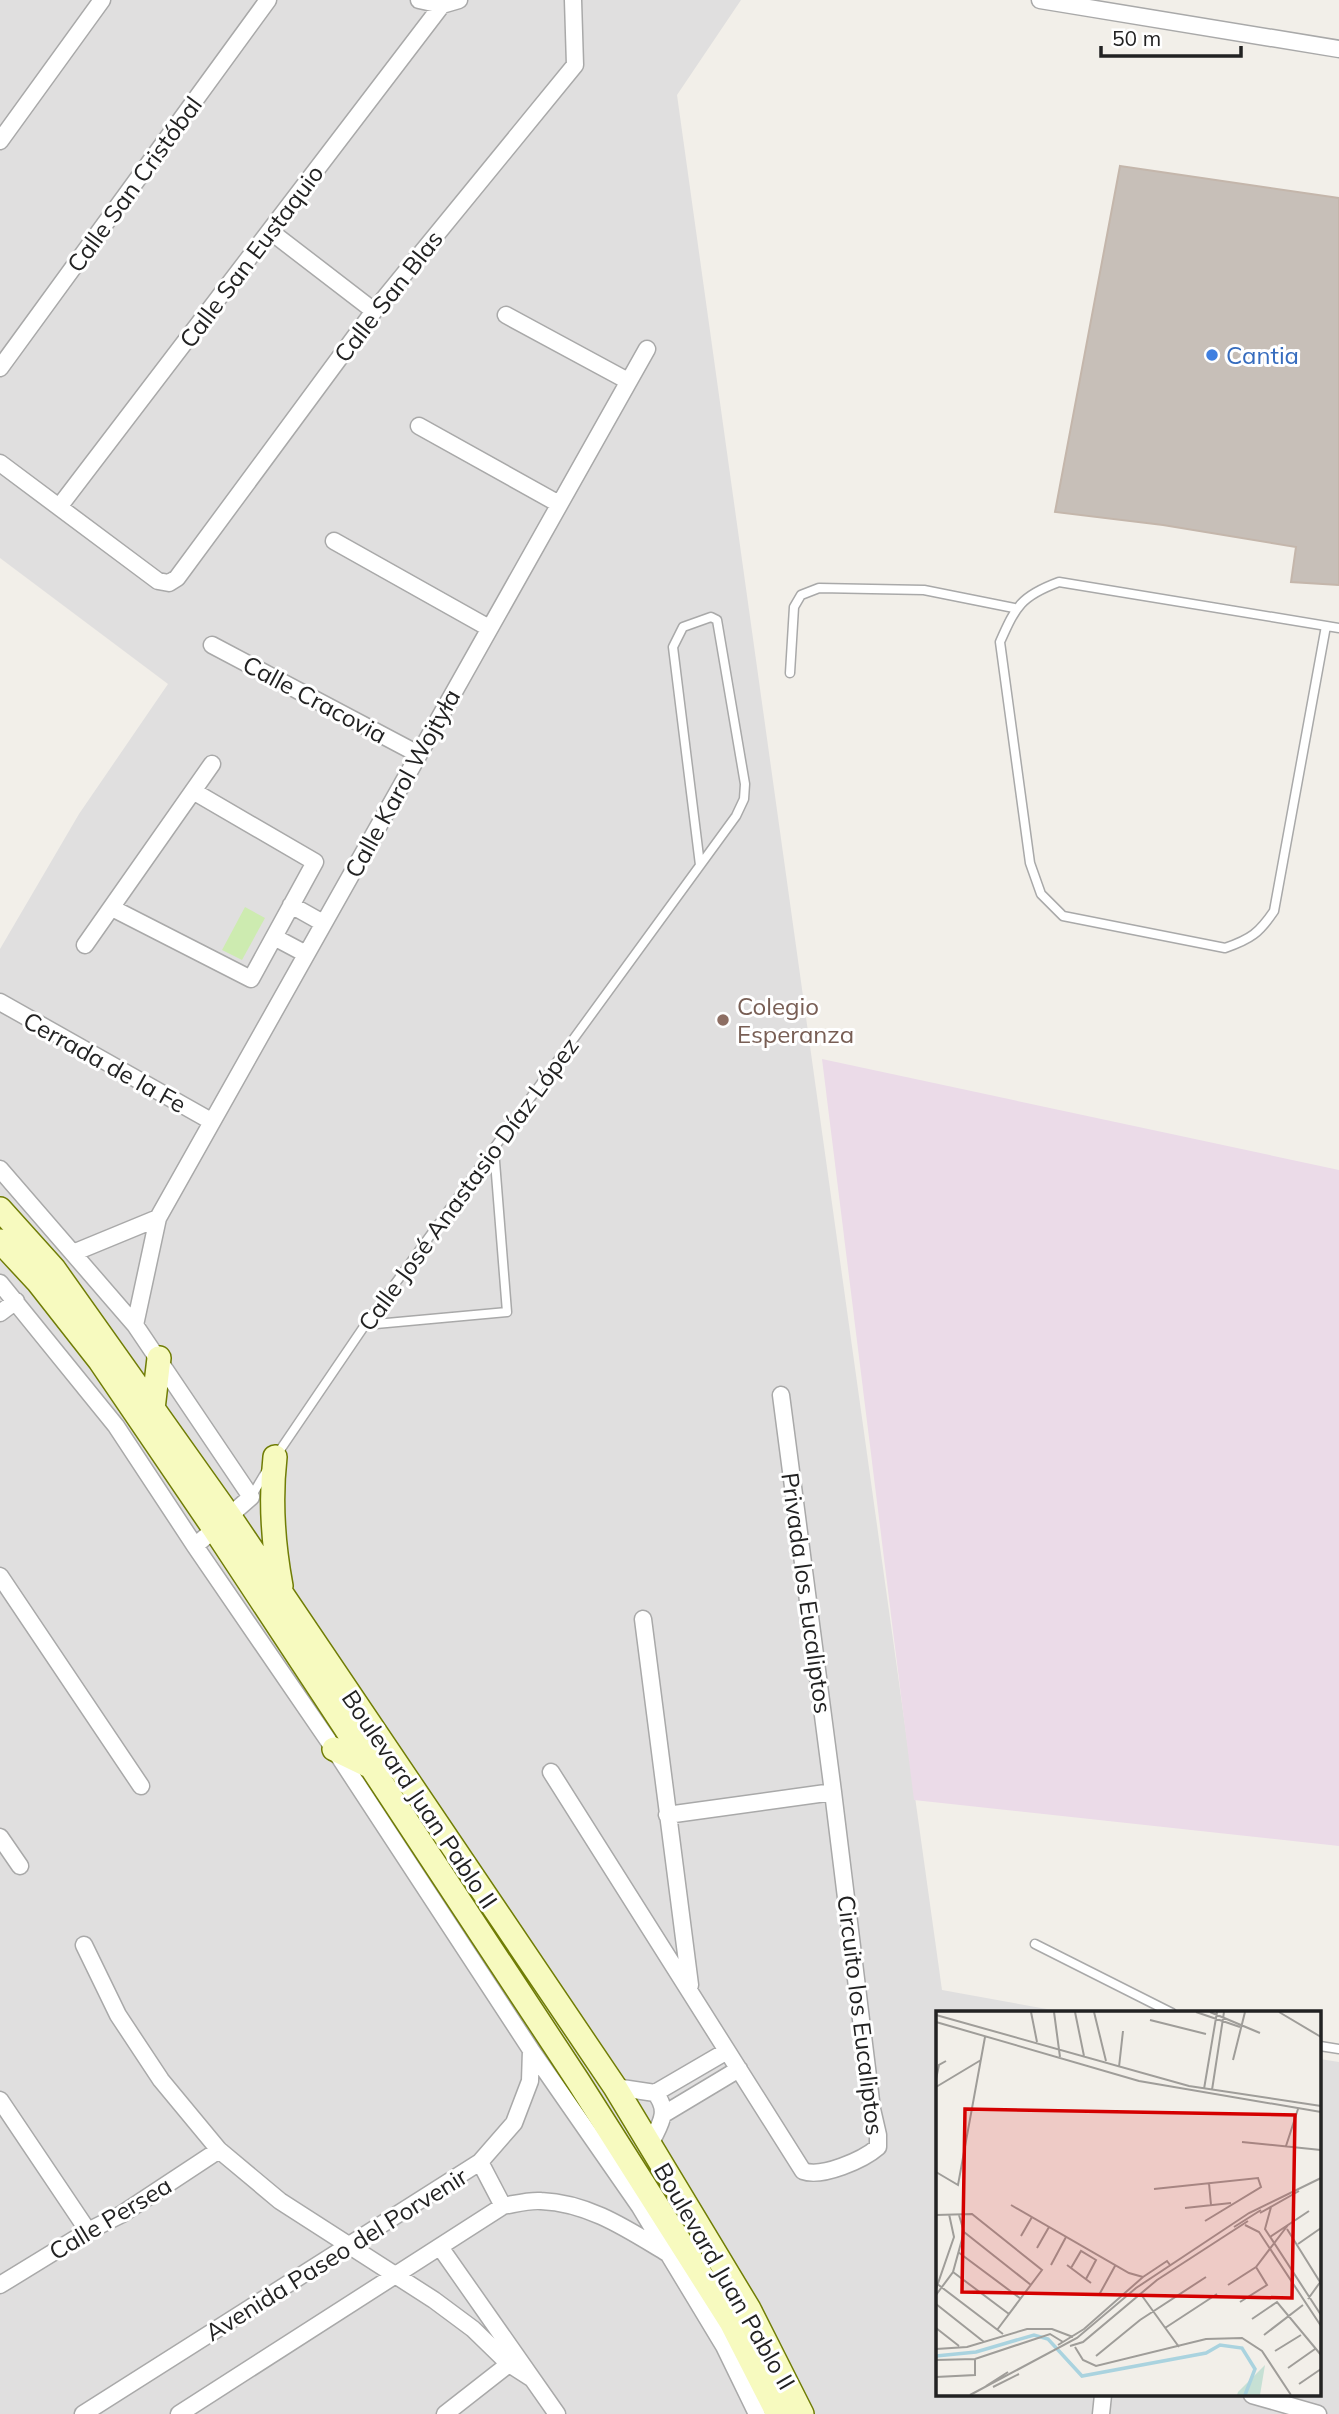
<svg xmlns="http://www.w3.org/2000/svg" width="1339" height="2414" viewBox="0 0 1339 2414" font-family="Mulish,sans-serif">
<rect width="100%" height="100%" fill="#f2efe9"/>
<path fill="#e0dfdf" d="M0,0H741L677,95L942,1990L1069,2013H938V2395H1320V2059L1339,2062V2414H0V949L79,814L168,684L0,558Z"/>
<path fill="#ebdbe8" d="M822,1059L1339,1170V1846L914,1800Z"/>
<path fill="#cdebb0" d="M245,907L265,918L242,960L222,950Z"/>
<path fill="#c7bfb8" stroke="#c4b6ab" stroke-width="2" d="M1120,166L1339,198V585L1291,582L1296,547L1163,525L1055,512Z"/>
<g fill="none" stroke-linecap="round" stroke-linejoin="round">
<g stroke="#a9a9a9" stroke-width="11">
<path id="lane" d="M1326,626L1274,911C1259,933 1251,939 1225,948L1063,916L1041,894L1030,863L1000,642C1016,606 1021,596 1059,582L1339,628
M790,673L794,607L801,595L819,588L924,590L1014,608
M365,1325L507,1312L494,1149
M276,1456L365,1325L736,816L744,799L745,784L717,620L711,617L683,627L673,647L700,865
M251,1497L267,1470
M1035,1944L1172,2013
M1320,2046L1339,2049"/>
</g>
<g stroke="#a9a9a9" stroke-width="19">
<path id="street" d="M419,0L442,5L459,0
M1040,0L1339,49
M0,141L102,0
M270,231L374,311
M506,315L628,381
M0,368L268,0
M419,426L559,504
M0,463L158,581L169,583L177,578L374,311L575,65L573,0
M59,507L442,5
M334,541L489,628
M212,645L418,754
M291,905L323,923
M112,908L251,979L315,862L193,791
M274,937L306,954
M85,945L212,764
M0,1002L211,1121
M0,1169L135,1325L251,1497L195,1546
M73,1253L158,1218
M0,1283L116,1426L195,1546L334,1749L531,2050L640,2207L724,2346L757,2414
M0,1313L16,1301
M135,1325L158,1218L647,349
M0,1576L141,1786
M643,1619L690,1985
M551,1772L803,2171C822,2178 863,2160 878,2147V2135L872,2109L833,1792L781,1395
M667,1815L833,1792
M0,1837L20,1866
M84,1945L118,2015L161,2080L219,2150L280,2201L434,2300L473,2329L509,2364L531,2378
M615,2087L655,2093C671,2112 659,2125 650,2145
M655,2093L727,2051
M0,2100L88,2231
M664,2114L739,2069
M480,2162L503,2206
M440,2247L557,2414
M0,2285L88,2231L122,2214L219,2150
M1252,2395L1318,2414
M83,2414L480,2162L514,2123L530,2081L531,2050
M179,2414L503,2206C515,2204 529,2200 541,2201C589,2203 627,2229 667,2253
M445,2414L509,2364
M1101,2414L1103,2395"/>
</g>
<g stroke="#707d05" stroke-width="26">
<path id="secondary" d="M0,1209L54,1269L230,1517L615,2087L749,2309L802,2414
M0,1241L38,1282L100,1361L215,1530L578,2081L731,2322L778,2414
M153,1409L159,1358
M275,1457C270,1501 273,1543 281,1586
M334,1749L369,1766"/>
</g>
<use href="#lane" stroke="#fff" stroke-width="8"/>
<use href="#street" stroke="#fff" stroke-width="16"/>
<use href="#secondary" stroke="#f7fabf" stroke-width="23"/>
</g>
<circle fill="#3f7fe0" stroke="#fff" stroke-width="2.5" cx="1212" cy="355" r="7"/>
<circle fill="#8d6e63" stroke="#fff" stroke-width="2.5" cx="723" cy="1020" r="7"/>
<g text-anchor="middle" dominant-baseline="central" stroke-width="6" stroke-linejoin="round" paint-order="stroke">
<g font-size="24" fill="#222" stroke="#fff">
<text transform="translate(134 184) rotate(-54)">Calle San Cristóbal</text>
<text transform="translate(251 256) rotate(-53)">Calle San Eustaquio</text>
<text transform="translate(388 296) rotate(-52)">Calle San Blas</text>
<text transform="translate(315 699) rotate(28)">Calle Cracovia</text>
<text transform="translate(402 783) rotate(-61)">Calle Karol Wojtyła</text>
<text transform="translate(105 1062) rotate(29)">Cerrada de la Fe</text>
<text transform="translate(468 1184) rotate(-54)">Calle José Anastasio Díaz López</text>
<text transform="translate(807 1593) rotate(82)">Privada los Eucaliptos</text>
<text transform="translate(420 1799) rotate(56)">Boulevard Juan Pablo II</text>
<text transform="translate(861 2015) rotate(83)">Circuito los Eucaliptos</text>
<text transform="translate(110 2218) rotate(-31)">Calle Persea</text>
<text transform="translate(336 2254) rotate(-32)">Avenida Paseo del Porvenir</text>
<text transform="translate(725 2276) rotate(60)">Boulevard Juan Pablo II</text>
</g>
<g font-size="24" fill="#366cbe" stroke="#fff" text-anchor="start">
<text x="1226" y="355">Cantia</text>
</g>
<g font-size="24" fill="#785e54" stroke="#fff" text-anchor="start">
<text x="737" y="1006">Colegio<tspan x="737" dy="28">Esperanza</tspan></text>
</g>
</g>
<g transform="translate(936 2011)">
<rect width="385" height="385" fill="#f2efe9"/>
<path d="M329,354L324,384H301L302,381Z" fill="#c6e0d4"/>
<path fill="none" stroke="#aad3df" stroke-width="3.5" d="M0,345L40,341L98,324L112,328L146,365L270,342L284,334L306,337L319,358L309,384"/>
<path fill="none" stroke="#9f9d99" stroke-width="2" d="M95,1L101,31M118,1L124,46M139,1L148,45M158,1L170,50M260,1L304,16M274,1L324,22M343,1L385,26M0,4L253,75L385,95M214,9L270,23M0,11L203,70L385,101M297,49L309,1M183,56L187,20M0,68L3,54L10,50M0,76L45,49M268,78L281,1M276,79L288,1M306,131L385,139M350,135L362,98M0,161L22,174L49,26M273,172L275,194M218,178L322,167L325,176L269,210M75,194L193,262L207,266M335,196L329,218L385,304M249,197L295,192M324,202L363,180M0,204L36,203L106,259L61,319M309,214L323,221L385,315M298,216L325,199M351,218L384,271M28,221L95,274M85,225L96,206M334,226L373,200M362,233L385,217M101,237L113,216M22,241L85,288M115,254L130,226M131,254L155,272M135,257L145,240L160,249L150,268M17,261L73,303M0,272L67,323M292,274L320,256L352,214M0,278L18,226L13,203M204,282L243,336M0,284L17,261L28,221L23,204M163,284L179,255M372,288L385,270M304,291L331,274L320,256M0,293L48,331M316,308L341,291L385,344M0,317L23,335M229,317L281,283M328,324L367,294M122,334L148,318L207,266L231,250L234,254M134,335L147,331L221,269L312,210M139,336L147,349L160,355L270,328L306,327L326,340L355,384M0,338L31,336L91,318H116L137,326M339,340L365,324M160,345L204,309L270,266M0,349L39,348L114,323L127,331M352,357L379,338M0,366L39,364V348M363,373L385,358M50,375L72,361M57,376L83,363M34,384L141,327L200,277L313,202L385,167"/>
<path fill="#d40000" fill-opacity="0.15" stroke="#d40000" stroke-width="3.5" d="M29,98L359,104L356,287L26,281Z"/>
<rect width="385" height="385" fill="none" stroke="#222" stroke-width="3.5"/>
</g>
<path d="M1101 46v10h140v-10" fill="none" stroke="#222222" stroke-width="3.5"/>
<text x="1112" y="46" font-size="21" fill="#222222" stroke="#ffffff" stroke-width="5" paint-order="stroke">50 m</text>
</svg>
